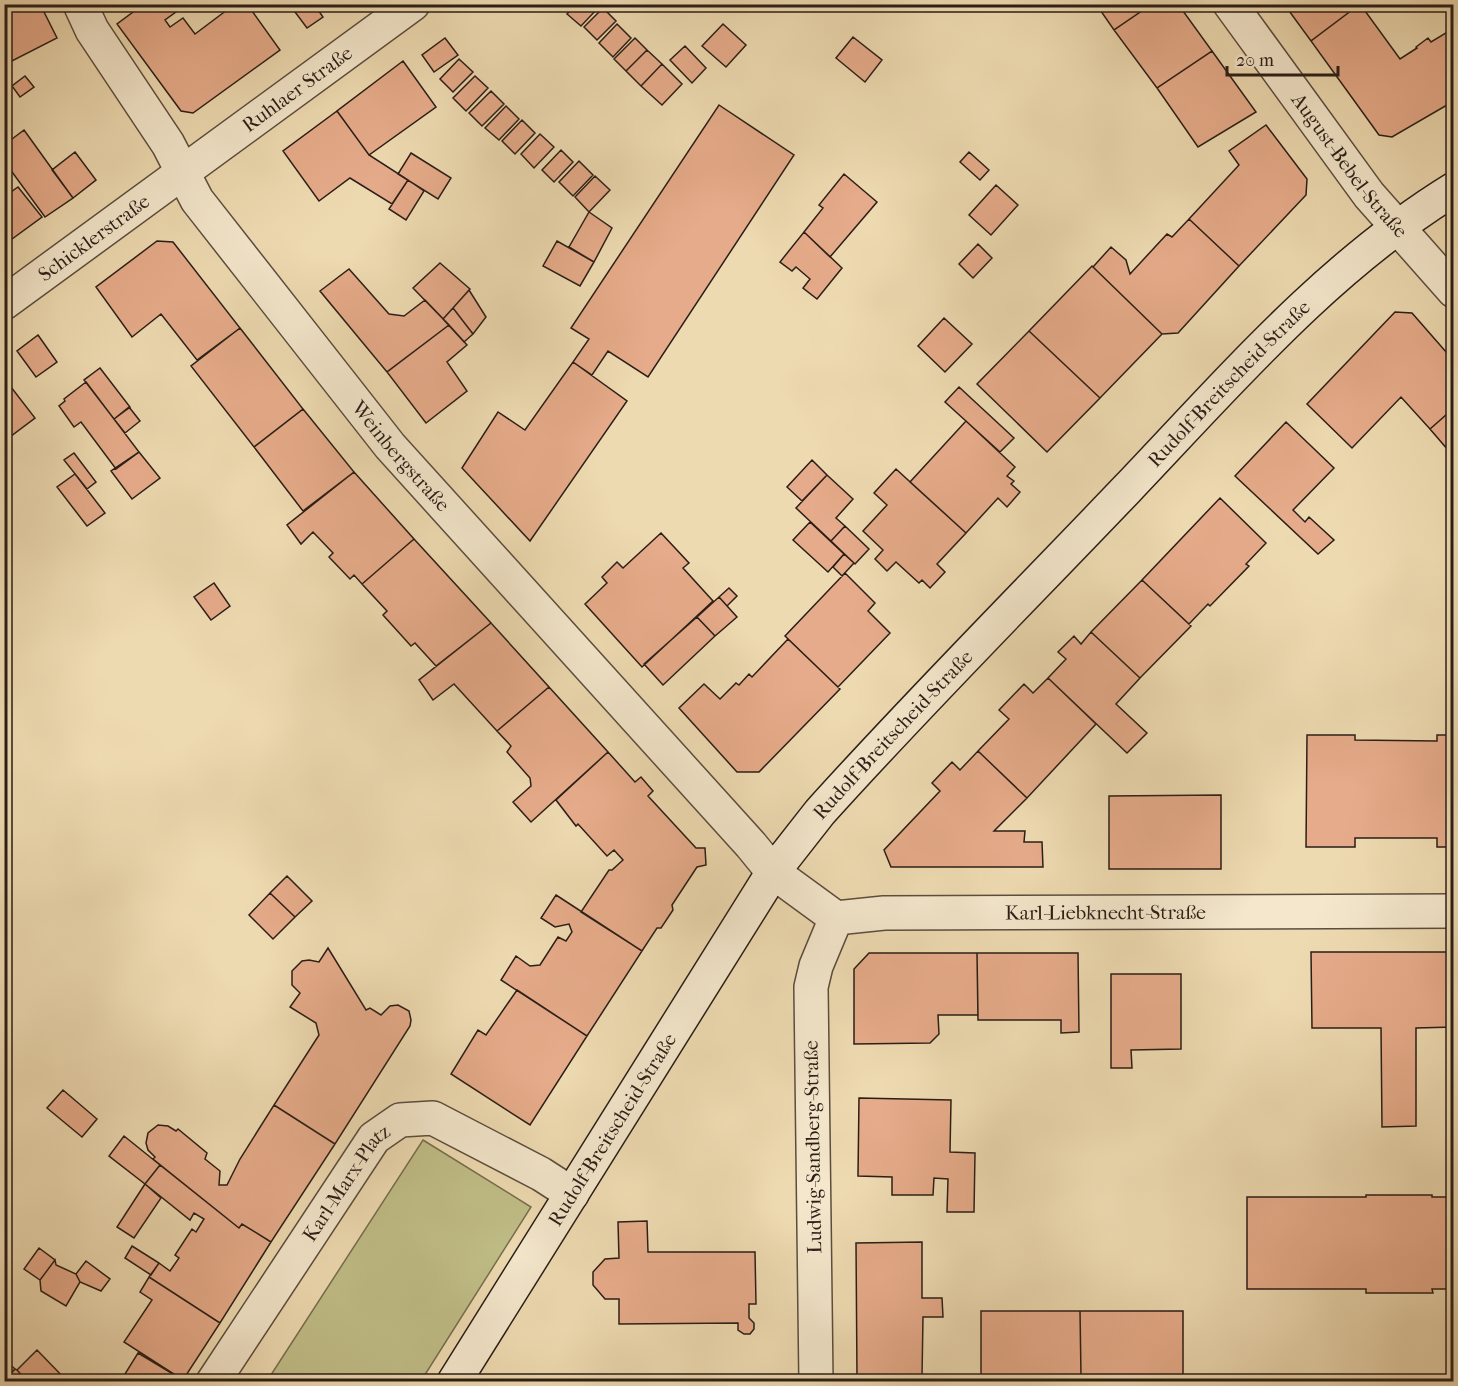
<svg xmlns="http://www.w3.org/2000/svg" width="1458" height="1386" viewBox="0 0 1458 1386" font-family="'IM FELL French Canon',serif">
<rect width="100%" height="100%" fill="#eedab1"/>
<filter id="stains"><feTurbulence type="fractalNoise" baseFrequency=".00333" numOctaves="4"/><feColorMatrix values="0 0 0 0 .2 0 0 0 0 .09 0 0 0 0 .02 0 0 0 .5 -.17"/></filter>
<radialGradient id="worn" r=".72"><stop offset=".6" stop-color="#630" stop-opacity="0"/><stop offset="1" stop-color="#630" stop-opacity=".3"/></radialGradient>
<path fill="#c0bd87" stroke="#756e4f" stroke-width="1.5" d="M423,1140L531,1207L421,1381H267Z"/>
<path fill="#e6ab8a" stroke="#2a1e17" stroke-width="1.5" d="M4,4H40L57,38L4,65Z
M144,4H187L165,20L170,27L183,18L195,34L235,4H247L280,50L193,113L181,111L117,24Z
M289,4H314L323,17L307,28Z
M559,4H573L566,11Z
M576,4H597L599,7L581,26L567,14Z
M1096,4H1152L1114,30Z
M1152,4H1178L1212,51L1157,88L1114,30Z
M1284,4H1360L1311,41Z
M1360,4L1400,59L1417,48L1416,47L1428,38L1431,42L1454,28V101L1392,137L1379,135L1311,41Z
M603,8L616,21L597,40L584,27Z
M617,24L631,38L613,57L599,43Z
M723,24L746,45L726,67L702,46Z
M853,37L882,60L865,82L836,58Z
M445,38L458,55L434,72L422,55Z
M635,38L647,50L626,71L614,59Z
M685,46L706,68L692,83L670,60Z
M647,50L662,64L641,86L626,71Z
M1212,51L1256,112L1198,147L1157,88Z
M459,59L473,72L453,92L440,79Z
M403,61L436,107L369,155L337,111Z
M662,64L682,84L662,105L641,86Z
M25,76L34,87L20,97L12,86Z
M475,76L488,88L466,111L453,98Z
M491,91L504,104L482,126L469,113Z
M719,105L794,155L648,377L608,351L592,375L573,362L589,339L571,328Z
M506,106L519,119L499,140L485,128Z
M337,111L369,155L408,180L392,204L350,178L319,201L283,151Z
M522,120L535,133L515,154L502,141Z
M1266,125L1307,179L1306,195L1239,266L1189,219L1239,165L1229,151Z
M24,130L73,198L45,217L4,161V145Z
M540,134L554,147L534,168L521,154Z
M561,150L573,162L554,182L542,170Z
M75,152L96,180L73,198L52,170Z
M969,152L989,170L980,180L960,162Z
M411,153L451,178L438,199L398,174Z
M579,161L593,175L573,196L559,182Z
M844,174L877,202L830,257L804,232L823,208L819,205Z
M595,176L610,190L589,212L575,197Z
M408,180L424,191L406,220L389,209Z
M996,185L1018,205L991,235L969,215Z
M18,187L42,217L12,239L4,229V197Z
M589,212L612,228L594,262L569,247Z
M1189,219L1239,266L1178,333L1162,334L1093,267L1111,247L1126,260L1130,274L1167,234L1172,237Z
M804,232L842,268L817,299L803,288L810,279L796,267L792,271L780,262Z
M157,241L173,242L240,328L197,360L161,314L132,337L96,287Z
M557,241L594,262L580,286L543,266Z
M978,244L992,258L973,278L959,264Z
M440,263L470,289L443,319L413,288Z
M1092,266L1162,334L1100,398L1029,331Z
M349,269L389,314L404,316L425,300L449,325L387,372L320,291Z
M469,290L486,317L473,334L453,308Z
M453,308L473,334L464,342L443,319Z
M1395,312L1412,313L1454,361V408L1430,429L1401,397L1352,448L1307,404Z
M944,318L972,344L945,372L918,346Z
M449,325L467,345L447,362L467,391L426,423L387,372Z
M240,328L303,409L254,447L191,366Z
M1029,331L1100,398L1047,452L977,384Z
M38,335L57,362L36,377L17,351Z
M573,362L627,401L530,541L462,468L498,412L525,430Z
M100,368L130,407L114,419L84,380Z
M4,378L35,418L10,437L8,452L4,454Z
M86,382L139,452L116,469L81,422L74,427L59,406L65,401L64,399Z
M959,387L1014,438L1000,452L945,402Z
M129,407L140,421L125,433L114,419Z
M1454,408V457L1430,429Z
M303,409L354,472L303,511L254,447Z
M966,421L1015,467L1007,476L1014,481L1011,484L1020,492L1007,507L998,498L966,533L910,482Z
M1286,422L1334,468L1293,510L1305,522L1309,517L1334,540L1318,554L1235,476Z
M139,452L160,478L132,499L111,471Z
M74,453L96,482L87,489L64,460Z
M812,460L827,475L802,501L787,487Z
M896,469L966,533L937,564L945,572L930,588L922,580L919,583L896,562L887,571L875,559L883,550L863,531L887,505L874,493Z
M354,472L414,539L362,584L354,575L350,579L329,557L333,553L313,532L301,544L287,525Z
M75,474L105,513L87,526L57,487Z
M827,475L853,499L836,518L845,526L831,541L796,508Z
M1220,498L1266,543L1246,564L1249,566L1210,606L1208,604L1189,624L1142,580Z
M810,522L844,554L828,572L793,540Z
M845,526L869,549L855,564L831,541Z
M661,533L689,563L683,568L713,601L642,667L585,604L607,583L602,577L617,562L623,568Z
M414,539L491,623L436,666L415,643L411,646L383,615L387,611L362,584Z
M844,554L854,563L842,576L833,567Z
M845,573L875,603L868,611L890,633L838,687L785,636Z
M1142,580L1191,626L1140,678L1091,632Z
M214,583L230,606L211,620L194,597Z
M729,588L737,596L727,606L719,597Z
M719,597L737,617L715,636L697,617Z
M697,617L715,636L663,685L644,664Z
M491,623L549,687L497,731L454,684L433,700L419,680Z
M1091,632L1140,678L1116,704L1147,733L1127,753L1048,678L1066,659L1058,652L1074,636L1081,644Z
M788,639L840,689L759,772H737L679,708L704,684L720,699L736,683L739,685L749,674L752,677Z
M1048,678L1096,724L1027,798L978,751L1009,719L999,710L1024,684L1033,693Z
M549,687L608,752L531,822L513,802L531,786L530,778L507,752L511,746L497,731Z
M1307,735H1355V740L1437,741V735H1454V847H1437V838H1355V847H1306Z
M978,751L1027,798L994,831H1025L1024,842H1042L1043,867H891L884,850L940,791L932,783L952,762L960,770Z
M608,752L635,782L641,777L653,791L648,796L696,848H705L706,865L697,867L672,905L673,910L661,928H657L642,951L581,912L609,870H612L623,860L614,850L607,856L578,824L576,826L556,800Z
M1221,795V869H1109V796Z
M287,876L312,901L295,917L270,893Z
M270,893L295,917L273,939L249,915Z
M556,895L642,951L587,1036L501,980L516,956L530,966L540,965L558,937L566,941L572,932L569,924L555,927L541,918Z
M328,948L366,1010L370,1008L381,1015L390,1006L398,1005L409,1011L411,1020L410,1026L335,1144L274,1105L319,1035L316,1023L290,1007L300,993L292,985V971L302,961L309,960L319,962Z
M1311,952H1454V1027L1416,1028V1126L1382,1127L1381,1028H1312Z
M869,953H977L978,1015H938L939,1034L930,1043L854,1044V969Z
M977,953H1078L1079,1032L1061,1033V1020H978Z
M1111,974H1181V1049L1131,1050L1132,1068H1111Z
M517,990L587,1036L530,1125L451,1074L478,1030L486,1035Z
M63,1090L97,1119L82,1137L47,1108Z
M859,1098L951,1100L950,1152L975,1153L974,1212H947L948,1179L934,1178L933,1195H892V1177L858,1176Z
M274,1105L335,1144L271,1242L242,1224L239,1228L153,1159L155,1157L148,1150L146,1143L148,1133L158,1125L168,1126L176,1131L178,1129L207,1153L205,1159L220,1171L219,1185H227L240,1159Z
M124,1136L160,1165L145,1184L109,1156Z
M160,1165L239,1228L242,1224L271,1242L220,1323L149,1277L159,1263L170,1271L179,1258L175,1255L192,1229L196,1232L204,1219L194,1213L190,1220L145,1184Z
M145,1184L161,1198L134,1238L117,1227Z
M1366,1195H1432V1197H1454V1289H1432L1433,1293H1366V1289H1247V1197H1366Z
M647,1221L648,1252H755L756,1304H749V1318L754,1323V1329L750,1334H744L738,1330V1323L619,1324V1299H605L593,1285V1272L605,1259L619,1258L618,1222Z
M922,1242V1298H942L943,1317H923L922,1377H857L856,1243Z
M132,1246L159,1263L151,1275L125,1258Z
M39,1248L55,1260L40,1280L24,1269Z
M55,1260L56,1265L76,1274L80,1282L66,1306L41,1291L40,1280Z
M86,1261L110,1279L101,1291L80,1282L76,1274Z
M149,1277L220,1323L183,1380L124,1342L152,1300L140,1292Z
M981,1311H1080L1081,1376H981Z
M1080,1311H1183V1376H1081Z
M37,1350L68,1382H28L17,1370Z
M138,1353L183,1380L182,1382H120Z
M4,1359L15,1369L4,1379Z
M15,1369L17,1370L28,1382H4Z"/>
<g fill="none" stroke-linecap="round" stroke-linejoin="round">
<g stroke="#5b4d3e" stroke-width="36">
<g id="street">
<path id="s1" d="M80,4L92,30L168,144L197,200L390,446L751,845L773,872L836,918L884,913L1454,911"/>
<path id="s2" d="M1230,4L1369,195L1454,291"/>
<path id="s3" d="M4,303L413,4"/>
<path id="s4" d="M213,1382L374,1138L400,1120L433,1118L541,1174L572,1194"/>
<path d="M816,1382L811,987L816,966L836,918"/>
</g>
</g>
<g stroke="#2a1e17" stroke-width="36">
<g id="secondary">
<path id="s5" d="M454,1382L773,872L820,812C919,702 1024,597 1127,489C1229,382 1327,267 1454,189"/>
</g>
</g>
<use href="#street" stroke="#f4e7cc" stroke-width="33"/>
<use href="#secondary" stroke="#f4e7cc" stroke-width="33"/>
</g>
<g text-anchor="middle" dominant-baseline="central" stroke-width="6" stroke-linejoin="round" paint-order="stroke">
<g font-size="20" fill="#2a1e17" stroke="#f4e7cc">
<text stroke="none"><textPath href="#s3" startOffset="363">Ruhlaer Straße</textPath></text>
<text stroke="none"><textPath href="#s2" startOffset="201">August-Bebel-Straße</textPath></text>
<text stroke="none"><textPath href="#s3" startOffset="111">Schicklerstraße</textPath></text>
<text stroke="none"><textPath href="#s5" startOffset="1270">Rudolf-Breitscheid-Straße</textPath></text>
<text stroke="none"><textPath href="#s1" startOffset="556">Weinbergstraße</textPath></text>
<text stroke="none"><textPath href="#s5" startOffset="784">Rudolf-Breitscheid-Straße</textPath></text>
<text stroke="none"><textPath href="#s1" startOffset="1462">Karl-Liebknecht-Straße</textPath></text>
<text stroke="none"><textPath href="#s5" startOffset="298">Rudolf-Breitscheid-Straße</textPath></text>
<text transform="translate(813 1147) rotate(-91)">Ludwig-Sandberg-Straße</text>
<text stroke="none"><textPath href="#s4" startOffset="240">Karl-Marx-Platz</textPath></text>
</g>
</g>
<rect width="1458" height="1386" fill="none" stroke="#eedab1" stroke-width="24"/>
<rect x="6" y="6" width="1446" height="1374" fill="none" stroke="#2a1e17" stroke-width="3"/>
<rect x="12" y="12" width="1434" height="1362" fill="none" stroke="#2a1e17" stroke-width="1.5"/>
<path d="M1227 66v9h111v-9" fill="none" stroke="#2a1e17" stroke-width="3"/>
<text x="1236" y="66" font-size="18" fill="#2a1e17" stroke="#f4e7cc" stroke-width="4.5" paint-order="stroke">20 m</text>
<rect width="100%" height="100%" filter="url(#stains)"/>
<rect width="100%" height="100%" fill="url(#worn)"/>
</svg>
